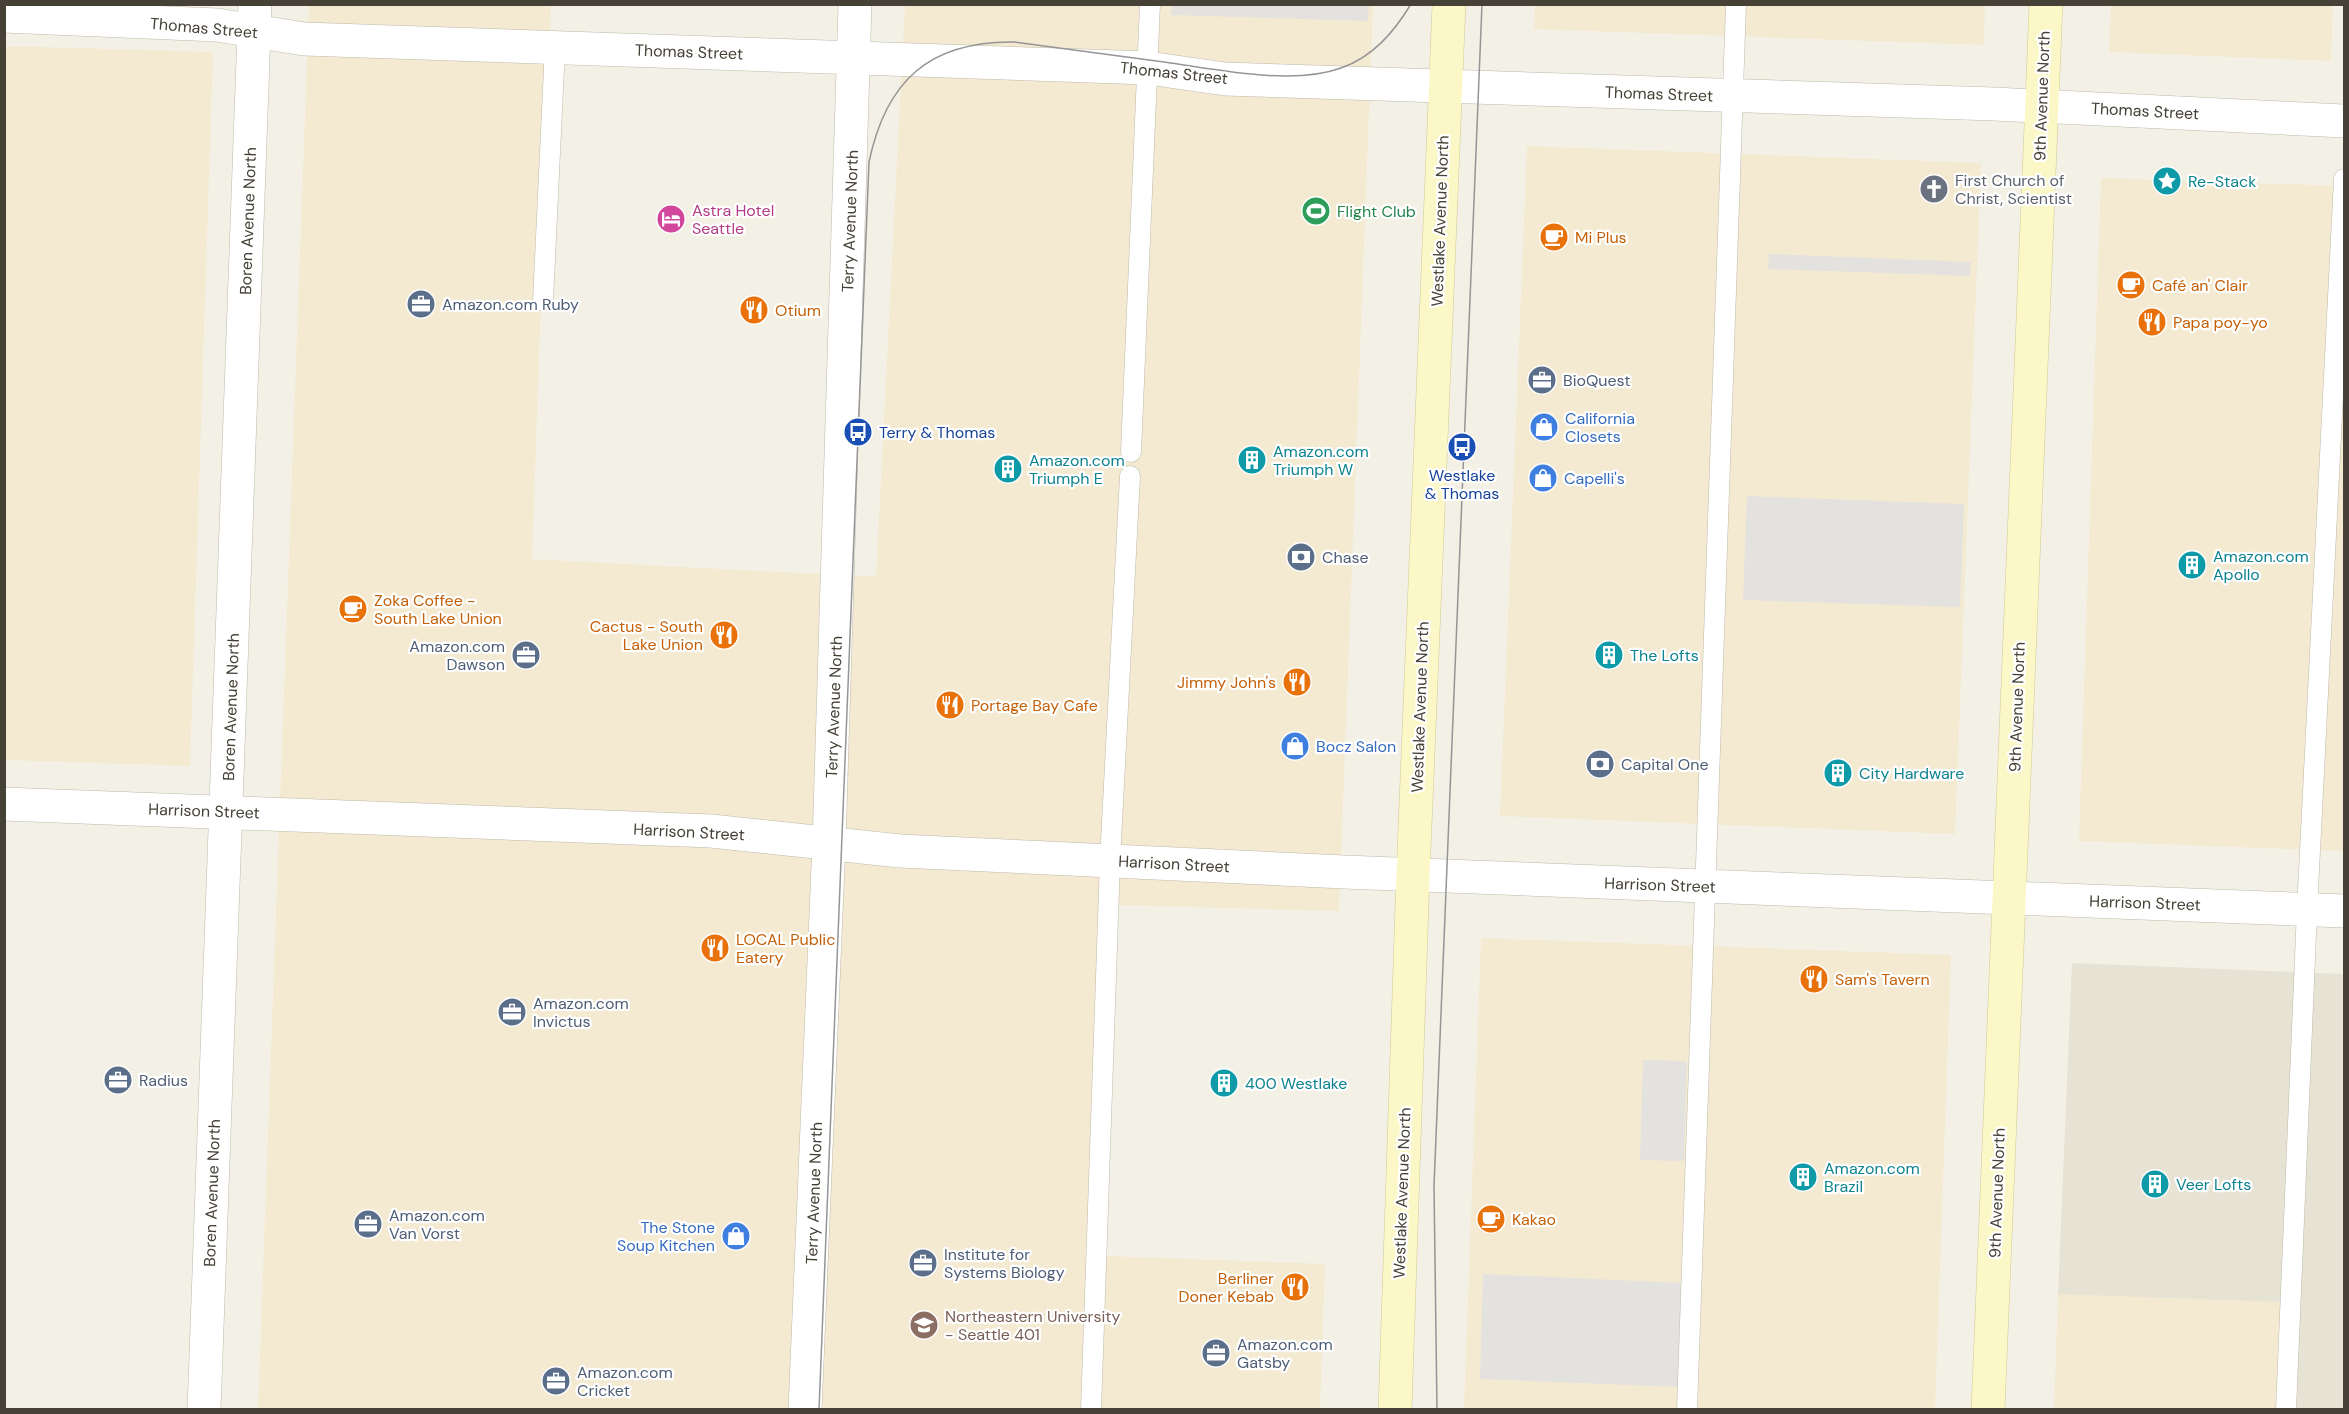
<svg xmlns="http://www.w3.org/2000/svg" width="2349" height="1414" viewBox="0 0 2349 1414" font-family="'DM Sans',sans-serif">
<rect width="100%" height="100%" fill="#f3f0e6"/>
<path fill="#e6e3d5" d="M2072,963L2344,974V1409H2277L2058,1294Z"/>
<path fill="#f4ead2" d="M309,5H551L532,559L876,577L905,5H1373L1339,911L1114,905L1106,1256L1325,1264L1320,1409L258,1410Z
M1535,5H1985L1984,45L1534,29Z
M2111,5H2333L2331,61L2109,52Z
M5,46L213,52L190,766L5,760Z
M1527,146L1981,163L1955,834L1500,816Z
M2101,178L2344,186V851L2079,841Z
M1481,938L1951,955L1935,1409L1464,1410Z
M2058,1294L2281,1302L2277,1409L2054,1410Z"/>
<path fill="#e4e2de" d="M1172,5H1369L1368,21L1171,15Z
M1769,254L1971,262L1970,276L1768,269Z
M1747,496L1964,504L1960,607L1743,600Z
M1643,1060L1687,1061L1684,1161L1640,1160Z
M1483,1274L1682,1283L1679,1387L1480,1379Z"/>
<g fill="none" stroke-linecap="round" stroke-linejoin="round">
<g stroke="#beb9a9" stroke-width="21">
<path id="service" d="M543,301L555,47
M1131,452L1150,4
M1091,1410L1110,861L1130,476
M1687,1410L1736,4
M2286,1410L2307,910L2344,179"/>
</g>
<g stroke="#beb9a9" stroke-width="34">
<path id="minor" d="M4,16L217,25L304,39L1148,68L1225,79L1994,104L2344,121
M4,804L711,831L900,851L1344,872L2344,911
M204,1410L255,4
M805,1410L829,843L855,4"/>
</g>
<g stroke="#d1c998" stroke-width="34">
<path id="secondary" d="M1395,1410L1413,875L1449,4
M1988,1410L2046,4"/>
</g>
<use href="#service" stroke="#fff" stroke-width="20"/>
<use href="#minor" stroke="#fff" stroke-width="33"/>
<use href="#secondary" stroke="#fcf7c7" stroke-width="33"/>
<path stroke="#959595" stroke-width="1.5" d="M819,1410L869,162C886,81 929,41 1014,42C1064,49 1114,55 1164,62C1215,69 1292,86 1341,68C1373,57 1394,32 1411,4
M1437,1410L1434,1186L1482,4"/>
</g>
<defs>
<g id="sight-disc" transform="scale(1.5)"><circle r="9.5" fill="#0f9aa8" stroke="#fff"/><path d="M0-6L1.8-2.2L6-1.7L2.9 1.2L3.7 5.4L0 3.3L-3.7 5.4L-2.9 1.2L-6-1.7L-1.8-2.2Z" fill="#fff"/></g>
<g id="church-disc" transform="scale(1.5)"><circle r="9.5" fill="#6b7280" stroke="#fff"/><path d="M-1.2-6h2.4v3.5h3.3v2.4h-3.3V6h-2.4V-.1h-3.3v-2.4h3.3Z" fill="#fff"/></g>
<g id="stadium-disc" transform="scale(1.5)"><circle r="9.5" fill="#2e9e5b" stroke="#fff"/><path d="M0-5a6.5 5 0 1 0 0 10a6.5 5 0 1 0 0-10ZM-3.5-1.8h7v3.6h-7Z" fill="#fff"/></g>
<g id="hotel-disc" transform="scale(1.5)"><circle r="9.5" fill="#d1479c" stroke="#fff"/><path d="M-6-4.5h1.5V1H6V5H4.5V3h-9V5H-6ZM-4 0a1.8 1.8 0 1 1 3.6 0ZM.5 0V-2.5h3Q6-2.5 6 0Z" fill="#fff"/></g>
<g id="cafe-disc" transform="scale(1.5)"><circle r="9.5" fill="#e8710a" stroke="#fff"/><path d="M-5.5-4.5H6V0H3Q3 3.5 0 3.5H-2.5Q-5.5 3.5-5.5 0ZM3-3.2v2h1.7v-2ZM-6 4.5H4V6H-6Z" fill="#fff"/></g>
<g id="office-disc" transform="scale(1.5)"><circle r="9.5" fill="#5c6f8a" stroke="#fff"/><path d="M-6-3h4V-5.5h4V-3h4V5H-6ZM-1-4.5V-3h2v-1.5ZM-6 0V1H6V0Z" fill="#fff"/></g>
<g id="restaurant-disc" transform="scale(1.5)"><circle r="9.5" fill="#e8710a" stroke="#fff"/><path d="M-5-6h1v4h1v-4h1v4h1v-4h1v5L-1.5 .5V6h-2V.5L-5-1ZM5-6V6H3V1.5H1.5Q1.5-4 5-6Z" fill="#fff"/></g>
<g id="shop-disc" transform="scale(1.5)"><circle r="9.5" fill="#3f7fe0" stroke="#fff"/><path d="M-5-2.5h2.3a2.7 3.5 0 0 1 5.4 0H5L5.5 6h-11ZM-1.5-2.5h3a1.5 2.3 0 0 0-3 0Z" fill="#fff"/></g>
<g id="bus-disc" transform="scale(1.5)"><circle r="9.5" fill="#1a4fb4" stroke="#fff"/><path d="M-5-6H5V4H4V6H2V4H-2V6H-4V4H-5ZM-3.5-4V0h7V-4ZM-3.5 1.2v1.5H-2V1.2ZM2 1.2v1.5H3.5V1.2Z" fill="#fff"/></g>
<g id="building-disc" transform="scale(1.5)"><circle r="9.5" fill="#0f9aa8" stroke="#fff"/><path d="M-4-6H4V6H1V3H-1V6H-4ZM-2.5-4.3h1.7v1.8h-1.7ZM.8-4.3h1.7v1.8H.8ZM-2.5-1h1.7V.8h-1.7ZM.8-1h1.7V.8H.8Z" fill="#fff"/></g>
<g id="bank-disc" transform="scale(1.5)"><circle r="9.5" fill="#5c6f8a" stroke="#fff"/><path d="M-6-4H6V4H-6ZM0-2.3a2.3 2.3 0 1 0 0 4.6a2.3 2.3 0 1 0 0-4.6Z" fill="#fff"/></g>
<g id="university-disc" transform="scale(1.5)"><circle r="9.5" fill="#8d6e63" stroke="#fff"/><path d="M0-5L7-2L0 1L-7-2ZM-4 1L0 2.5L4 1V4Q0 6-4 4Z" fill="#fff"/></g>
</defs>
<g fill-rule="evenodd">
<use href="#sight-disc" x="2167" y="181"/>
<use href="#church-disc" x="1934" y="189"/>
<use href="#stadium-disc" x="1316" y="211"/>
<use href="#hotel-disc" x="671" y="219"/>
<use href="#cafe-disc" x="1554" y="237"/>
<use href="#cafe-disc" x="2131" y="285"/>
<use href="#office-disc" x="421" y="304"/>
<use href="#restaurant-disc" x="754" y="310"/>
<use href="#restaurant-disc" x="2152" y="322"/>
<use href="#office-disc" x="1542" y="380"/>
<use href="#shop-disc" x="1544" y="427"/>
<use href="#bus-disc" x="858" y="432"/>
<use href="#bus-disc" x="1462" y="447"/>
<use href="#building-disc" x="1252" y="460"/>
<use href="#building-disc" x="1008" y="469"/>
<use href="#shop-disc" x="1543" y="478"/>
<use href="#bank-disc" x="1301" y="557"/>
<use href="#building-disc" x="2192" y="565"/>
<use href="#cafe-disc" x="353" y="609"/>
<use href="#restaurant-disc" x="724" y="635"/>
<use href="#office-disc" x="526" y="655"/>
<use href="#building-disc" x="1609" y="655"/>
<use href="#restaurant-disc" x="1297" y="682"/>
<use href="#restaurant-disc" x="950" y="705"/>
<use href="#shop-disc" x="1295" y="746"/>
<use href="#bank-disc" x="1600" y="764"/>
<use href="#building-disc" x="1838" y="773"/>
<use href="#restaurant-disc" x="715" y="948"/>
<use href="#restaurant-disc" x="1814" y="979"/>
<use href="#office-disc" x="512" y="1012"/>
<use href="#office-disc" x="118" y="1080"/>
<use href="#building-disc" x="1224" y="1083"/>
<use href="#building-disc" x="1803" y="1177"/>
<use href="#building-disc" x="2155" y="1184"/>
<use href="#cafe-disc" x="1491" y="1219"/>
<use href="#office-disc" x="368" y="1224"/>
<use href="#shop-disc" x="736" y="1236"/>
<use href="#office-disc" x="923" y="1263"/>
<use href="#restaurant-disc" x="1295" y="1287"/>
<use href="#university-disc" x="924" y="1325"/>
<use href="#office-disc" x="1216" y="1353"/>
<use href="#office-disc" x="556" y="1381"/>
</g>
<g text-anchor="middle" dominant-baseline="central" stroke-width="4.5" stroke-linejoin="round" paint-order="stroke">
<g font-size="16" fill="#454136" stroke="#fff">
<text transform="translate(204 28) rotate(5)">Thomas Street</text>
<text transform="translate(689 52) rotate(2)">Thomas Street</text>
<text transform="translate(1174 73) rotate(6)">Thomas Street</text>
<text transform="translate(1659 94) rotate(2)">Thomas Street</text>
<text transform="translate(2042 96) rotate(-88)">9th Avenue North</text>
<text transform="translate(2145 111) rotate(3)">Thomas Street</text>
<text transform="translate(248 221) rotate(-88)">Boren Avenue North</text>
<text transform="translate(850 221) rotate(-88)">Terry Avenue North</text>
<text transform="translate(1440 221) rotate(-88)">Westlake Avenue North</text>
<text transform="translate(231 707) rotate(-88)">Boren Avenue North</text>
<text transform="translate(834 707) rotate(-88)">Terry Avenue North</text>
<text transform="translate(1420 707) rotate(-88)">Westlake Avenue North</text>
<text transform="translate(2017 707) rotate(-88)">9th Avenue North</text>
<text transform="translate(204 811) rotate(2)">Harrison Street</text>
<text transform="translate(689 832) rotate(3)">Harrison Street</text>
<text transform="translate(1174 864) rotate(3)">Harrison Street</text>
<text transform="translate(1660 885) rotate(2)">Harrison Street</text>
<text transform="translate(2145 903) rotate(2)">Harrison Street</text>
<text transform="translate(212 1193) rotate(-88)">Boren Avenue North</text>
<text transform="translate(814 1193) rotate(-88)">Terry Avenue North</text>
<text transform="translate(1402 1193) rotate(-88)">Westlake Avenue North</text>
<text transform="translate(1997 1193) rotate(-88)">9th Avenue North</text>
</g>
<g font-size="16" fill="#5b616d" stroke="#fff" text-anchor="start">
<text x="1955" y="180">First Church of<tspan x="1955" dy="18">Christ, Scientist</tspan></text>
</g>
<g font-size="16" fill="#0d838f" stroke="#fff" text-anchor="start">
<text x="2188" y="181">Re-Stack</text>
<text x="1273" y="451">Amazon.com<tspan x="1273" dy="18">Triumph W</tspan></text>
<text x="1029" y="460">Amazon.com<tspan x="1029" dy="18">Triumph E</tspan></text>
<text x="2213" y="556">Amazon.com<tspan x="2213" dy="18">Apollo</tspan></text>
<text x="1630" y="655">The Lofts</text>
<text x="1859" y="773">City Hardware</text>
<text x="1245" y="1083">400 Westlake</text>
<text x="1824" y="1168">Amazon.com<tspan x="1824" dy="18">Brazil</tspan></text>
<text x="2176" y="1184">Veer Lofts</text>
</g>
<g font-size="16" fill="#b23c85" stroke="#fff" text-anchor="start">
<text x="692" y="210">Astra Hotel<tspan x="692" dy="18">Seattle</tspan></text>
</g>
<g font-size="16" fill="#27864d" stroke="#fff" text-anchor="start">
<text x="1337" y="211">Flight Club</text>
</g>
<g font-size="16" fill="#c56008" stroke="#fff" text-anchor="start">
<text x="1575" y="237">Mi Plus</text>
<text x="2152" y="285">Café an' Clair</text>
<text x="775" y="310">Otium</text>
<text x="2173" y="322">Papa poy-yo</text>
<text x="374" y="600">Zoka Coffee -<tspan x="374" dy="18">South Lake Union</tspan></text>
<text x="703" y="626" text-anchor="end">Cactus - South<tspan x="703" dy="18">Lake Union</tspan></text>
<text x="1276" y="682" text-anchor="end">Jimmy John's</text>
<text x="971" y="705">Portage Bay Cafe</text>
<text x="736" y="939">LOCAL Public<tspan x="736" dy="18">Eatery</tspan></text>
<text x="1835" y="979">Sam's Tavern</text>
<text x="1512" y="1219">Kakao</text>
<text x="1274" y="1278" text-anchor="end">Berliner<tspan x="1274" dy="18">Doner Kebab</tspan></text>
</g>
<g font-size="16" fill="#4e5e75" stroke="#fff" text-anchor="start">
<text x="442" y="304">Amazon.com Ruby</text>
<text x="1563" y="380">BioQuest</text>
<text x="1322" y="557">Chase</text>
<text x="505" y="646" text-anchor="end">Amazon.com<tspan x="505" dy="18">Dawson</tspan></text>
<text x="1621" y="764">Capital One</text>
<text x="533" y="1003">Amazon.com<tspan x="533" dy="18">Invictus</tspan></text>
<text x="139" y="1080">Radius</text>
<text x="389" y="1215">Amazon.com<tspan x="389" dy="18">Van Vorst</tspan></text>
<text x="944" y="1254">Institute for<tspan x="944" dy="18">Systems Biology</tspan></text>
<text x="1237" y="1344">Amazon.com<tspan x="1237" dy="18">Gatsby</tspan></text>
<text x="577" y="1372">Amazon.com<tspan x="577" dy="18">Cricket</tspan></text>
</g>
<g font-size="16" fill="#366cbe" stroke="#fff" text-anchor="start">
<text x="1565" y="418">California<tspan x="1565" dy="18">Closets</tspan></text>
<text x="1564" y="478">Capelli's</text>
<text x="1316" y="746">Bocz Salon</text>
<text x="715" y="1227" text-anchor="end">The Stone<tspan x="715" dy="18">Soup Kitchen</tspan></text>
</g>
<g font-size="16" fill="#164399" stroke="#fff" text-anchor="start">
<text x="879" y="432">Terry &amp; Thomas</text>
<text x="1462" y="475" text-anchor="middle">Westlake<tspan x="1462" dy="18">&amp; Thomas</tspan></text>
</g>
<g font-size="16" fill="#785e54" stroke="#fff" text-anchor="start">
<text x="945" y="1316">Northeastern University<tspan x="945" dy="18">- Seattle 401</tspan></text>
</g>
</g>
<rect width="2349" height="1414" fill="none" stroke="#454136" stroke-width="12"/>
</svg>
